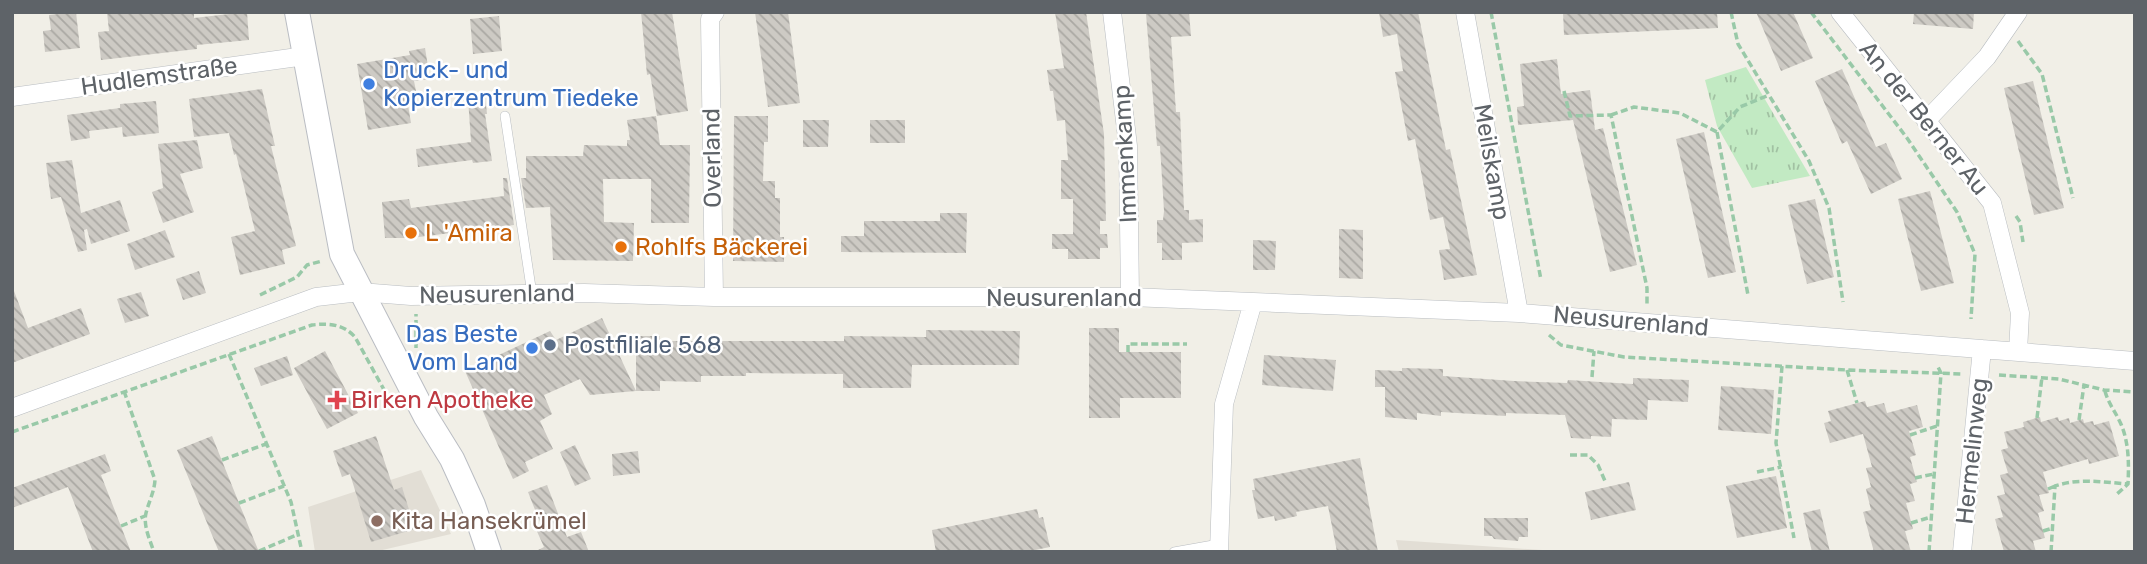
<svg xmlns="http://www.w3.org/2000/svg" width="2147" height="564" viewBox="0 0 2147 564" font-family="Rubik,sans-serif">
<defs>
<pattern id="park-tufts" width="24" height="20" patternUnits="userSpaceOnUse" patternTransform="scale(1.75)"><rect width="24" height="20" fill="#c2eac3"/><path d="M3 7l-1-3M5 7V3M7 7l1-3M15 17l-1-3M17 17v-4M19 17l1-3" fill="none" stroke="#a1c1a2"/></pattern>
<pattern id="building-back-hatch" width="6" height="6" patternUnits="userSpaceOnUse" patternTransform="scale(1.75)"><rect width="6" height="6" fill="#cdcac4"/><path d="M-1 5l2 2M0 0l6 6M5-1l2 2" fill="none" stroke="#aaa8a3"/></pattern>
</defs>
<rect width="100%" height="100%" fill="#f1efe7"/>
<path fill="#e2ded5" d="M421,470L451,534L374,552H315L308,507Z
M1396,540L1571,552H1399Z"/>
<path fill="url(#park-tufts)" d="M1746,67L1810,176L1752,188L1717,126L1705,80Z"/>
<path fill="url(#building-back-hatch)" d="M76,12L80,48L45,52L43,31L51,30L49,15Z
M107,12H194V18L247,12L249,40L197,45V49L101,60L98,32L109,31Z
M641,12H672L688,111L657,116L650,74L647,75Z
M755,12H788L800,103L768,107Z
M1055,12H1086L1104,134L1106,221H1100V234H1107L1108,248H1100V259H1068V249H1052V234H1073V199H1061V160H1068L1065,120L1057,121L1053,91H1050L1047,70L1064,68Z
M1189,12L1191,36L1171,37L1176,112H1180L1184,210H1189V220L1203,219V242L1182,243V260H1162V243H1157V220H1163L1164,211L1160,146H1157L1146,14Z
M1379,12H1418L1446,150L1450,149L1477,275L1444,280L1439,250L1450,249L1443,217L1430,220L1415,139L1408,141L1395,72L1403,71L1397,34L1383,37Z
M1563,12H1717L1718,28L1564,35Z
M1756,12H1793L1813,58L1781,71Z
M1914,12H1974L1973,29L1913,24Z
M499,16L502,51L473,54L470,19Z
M425,48L430,79L414,81L416,91L406,93L411,123L368,130L357,64L410,55L409,51Z
M1557,59L1561,94L1590,90L1595,130L1603,128L1637,265L1610,272L1573,120L1518,125L1517,107L1524,106L1520,64Z
M1842,69L1876,147L1886,143L1902,179L1871,194L1847,141L1842,144L1815,81Z
M2033,81L2064,208L2034,215L2004,88Z
M262,89L275,146H271L296,246L282,250L285,264L240,275L231,237L255,231L236,154L234,155L229,133L194,137L189,99Z
M485,96L487,114H485L492,161L473,163L472,160L418,167L416,149L471,142L468,98Z
M156,101L159,133L123,137L122,127L89,131L90,138L71,141L67,115L120,108V104Z
M656,116L660,145H690L689,223H651V179H603L604,222L634,223L633,261L553,260L550,207L526,208L521,178H526V156H583L584,145L627,146V140H630L627,120Z
M734,116H768V142H764L763,181H775V198H780V237H784V262L733,261Z
M803,120H829L828,147H803Z
M870,120H905V143H870Z
M1704,132L1736,272L1708,278L1676,139Z
M197,140L203,168L180,174L194,212L163,223L152,192L163,188L158,144Z
M72,160L81,213L120,200L130,231L91,244L87,229L84,230L87,250L78,252L61,197L51,199L46,163Z
M503,178H507L514,225L411,238H385L382,202L409,199L411,208L504,196Z
M1930,191L1954,283L1921,291L1898,199Z
M1815,199L1834,277L1807,284L1788,205Z
M940,213H967L966,253L841,252V236H864V221H940Z
M1339,229L1363,230V279L1339,278Z
M165,230L175,257L135,270L127,244Z
M1253,240L1276,241L1275,270H1253Z
M199,271L206,293L183,300L176,279Z
M12,291H14L28,328L81,308L90,334L12,363Z
M141,292L149,316L125,323L117,299Z
M602,318L636,391L590,395L580,379L544,395L552,414L540,421L553,449L525,462L529,471L513,479L465,371L550,331L556,340Z
M1089,328H1119V352H1181V398H1120V418H1089Z
M926,330L1020,331L1019,365H912L911,388H843V374L746,373V376H701V382L660,381V391H636V336H660V341H844V336L926,337Z
M325,351L358,413L327,429L294,368Z
M1264,355L1336,360L1333,391L1262,385Z
M287,356L293,375L261,386L254,368Z
M1402,368L1443,369V376L1514,381L1567,383L1568,380L1633,384V378L1689,380L1688,402L1648,400L1647,420L1612,419L1611,437L1591,436V439L1571,438L1565,415L1506,413V416L1441,412V416L1417,413V420L1385,417V387H1375V370L1402,371Z
M1721,386L1774,390L1771,434L1718,430Z
M1865,401L1867,407L1884,403L1887,413L1917,405L1923,427L1909,431L1916,455L1910,457L1917,482L1910,484L1915,501L1906,503L1913,529L1905,531L1911,552H1874L1863,512L1871,510L1866,489L1871,487L1866,468L1872,467L1863,434L1830,443L1824,423L1831,421L1828,411Z
M2040,417L2041,422L2058,417L2059,421L2069,418L2070,423L2083,419L2084,423L2093,421L2094,425L2109,421L2119,456L2089,464L2088,459L2043,472L2049,493L2039,495L2044,511L2038,513L2045,538L2033,541L2036,552H2004L1995,519L2003,517L1997,496L2005,494L2000,475L2008,473L2001,450L2008,448L2004,432L2024,427L2023,422Z
M212,436L239,503L259,552H219L177,450Z
M376,436L394,490L402,487L415,529L371,542L350,474L342,477L333,451Z
M575,445L591,479L575,486L560,452Z
M638,451L640,473L613,476L612,454Z
M105,454L111,471L101,475L131,552H93L68,487L12,508V488Z
M1360,458L1378,552H1337L1328,506L1296,512L1297,516L1275,521L1274,516L1258,519L1252,490H1255L1253,479Z
M1776,476L1787,528L1737,538L1726,486Z
M1629,482L1636,510L1591,520L1585,492Z
M547,485L567,537L581,532L589,552H534L544,547L535,527L541,525L528,492Z
M1037,509L1039,518L1043,517L1050,547L1025,552H936L932,530Z
M1820,509L1830,552H1812L1803,513Z
M1484,518H1528V537H1519L1518,541L1494,539L1492,536H1484Z"/>
<g fill="none" stroke-linecap="round" stroke-linejoin="round">
<g stroke="#b9bdc1" stroke-width="10">
<path id="lane" d="M505,116L532,294
M1174,552L1219,544"/>
</g>
<g stroke="#b9bdc1" stroke-width="19">
<path id="street" d="M1112,12L1128,146L1130,297
M1465,12L1519,313
M1840,12L1992,203L2020,313L2018,352
M12,97L305,56
M1926,121L1987,57L2018,12
M714,297L710,19L715,12
M12,408L316,297L360,292L411,296L584,293L714,297H1130L1519,313L2135,361
M1219,552L1224,404L1253,302
M1962,552L1982,349"/>
</g>
<g stroke="#babdc3" stroke-width="26">
<path id="secondary" d="M297,12L342,254L426,417L452,459L473,505L489,552"/>
</g>
<path stroke="#99c9a8" stroke-width="3.5" stroke-dasharray="7 3.5" stroke-linecap="butt" d="M1491,12L1541,280
M1731,12L1738,44L1809,161L1829,208L1843,302
M1811,12L1907,138L1957,212L1975,254L1971,319
M2018,41L2042,74L2073,198
M1564,91L1570,116L1611,115L1647,288V307
M1611,115L1634,107L1680,113L1717,132L1740,107L1769,95
M1717,132L1748,295
M2016,216L2020,222L2023,242
M260,295L297,277L307,265L322,261
M1549,335L1561,345L1624,357L1847,370L1963,374
M416,348V314
M1128,352V344H1187
M229,354L291,502L302,552
M1782,366L1776,443L1794,538
M1847,370L1857,403
M1999,375L2059,379L2104,390L2135,392
M1592,377L1594,351
M124,391L155,480C154,493 149,501 146,513C143,526 150,540 154,552
M2105,391C2108,403 2115,411 2120,422C2129,441 2129,463 2128,484L2117,494
M2037,418L2042,377
M2079,420L2084,385
M12,432L312,325C329,323 343,324 355,337L388,397
M1910,435L1937,426
M1570,455H1588L1598,465L1605,481
M222,460L266,444
M1757,472L1781,467
M1915,478L1934,474
M2048,489L2055,486
M239,503L284,486
M1911,523L1931,517
M121,526L145,516
M2043,531L2053,528
M259,551L299,534
M1929,552L1941,373L1937,365
M2051,552L2055,486C2079,478 2103,482 2128,484"/>
<use href="#lane" stroke="#fff" stroke-width="9"/>
<use href="#street" stroke="#fff" stroke-width="18"/>
<use href="#secondary" stroke="#fff" stroke-width="24"/>
</g>
<g fill="#3f7fe0" stroke="#fff" stroke-width="2.5">
<circle cx="369" cy="84" r="7"/>
<circle cx="532" cy="348" r="7"/>
</g>
<g fill="#e8710a" stroke="#fff" stroke-width="2.5">
<circle cx="411" cy="233" r="7"/>
<circle cx="621" cy="247" r="7"/>
</g>
<circle fill="#5c6f8a" stroke="#fff" stroke-width="2.5" cx="550" cy="345" r="7"/>
<path fill="#e0444e" stroke="#fff" stroke-width="2.5" d="M333.5 389.5h7v7h7v7h-7v7h-7v-7h-7v-7h7z"/>
<circle fill="#8d6e63" stroke="#fff" stroke-width="2.5" cx="377" cy="521" r="7"/>
<g text-anchor="middle" dominant-baseline="central" stroke-width="5" stroke-linejoin="round" paint-order="stroke">
<g font-size="24" fill="#366cbe" stroke="#fff" text-anchor="start">
<text x="383" y="70">Druck- und<tspan x="383" dy="28">Kopierzentrum Tiedeke</tspan></text>
<text x="518" y="334" text-anchor="end">Das Beste<tspan x="518" dy="28">Vom Land</tspan></text>
</g>
<g font-size="24" fill="#5e6368" stroke="#fff">
<text transform="translate(159 76) rotate(-8)">Hudlemstraße</text>
<text transform="translate(1924 118) rotate(51)">An der Berner Au</text>
<text transform="translate(1125 154) rotate(-93)">Immenkamp</text>
<text transform="translate(712 158) rotate(-91)">Overland</text>
<text transform="translate(1492 162) rotate(80)">Meilskamp</text>
<text transform="translate(497 294) rotate(-1)">Neusurenland</text>
<text x="1064" y="298">Neusurenland</text>
<text transform="translate(1631 321) rotate(5)">Neusurenland</text>
<text transform="translate(1972 451) rotate(-84)">Hermelinweg</text>
</g>
<g font-size="24" fill="#c56008" stroke="#fff" text-anchor="start">
<text x="425" y="233">L 'Amira</text>
<text x="635" y="247">Rohlfs Bäckerei</text>
</g>
<g font-size="24" fill="#4e5e75" stroke="#fff" text-anchor="start">
<text x="564" y="345">Postfiliale 568</text>
</g>
<g font-size="24" fill="#be3a42" stroke="#fff" text-anchor="start">
<text x="351" y="400">Birken Apotheke</text>
</g>
<g font-size="24" fill="#785e54" stroke="#fff" text-anchor="start">
<text x="391" y="521">Kita Hansekrümel</text>
</g>
</g>
<rect width="2147" height="564" fill="none" stroke="#5e6368" stroke-width="28"/>
</svg>
